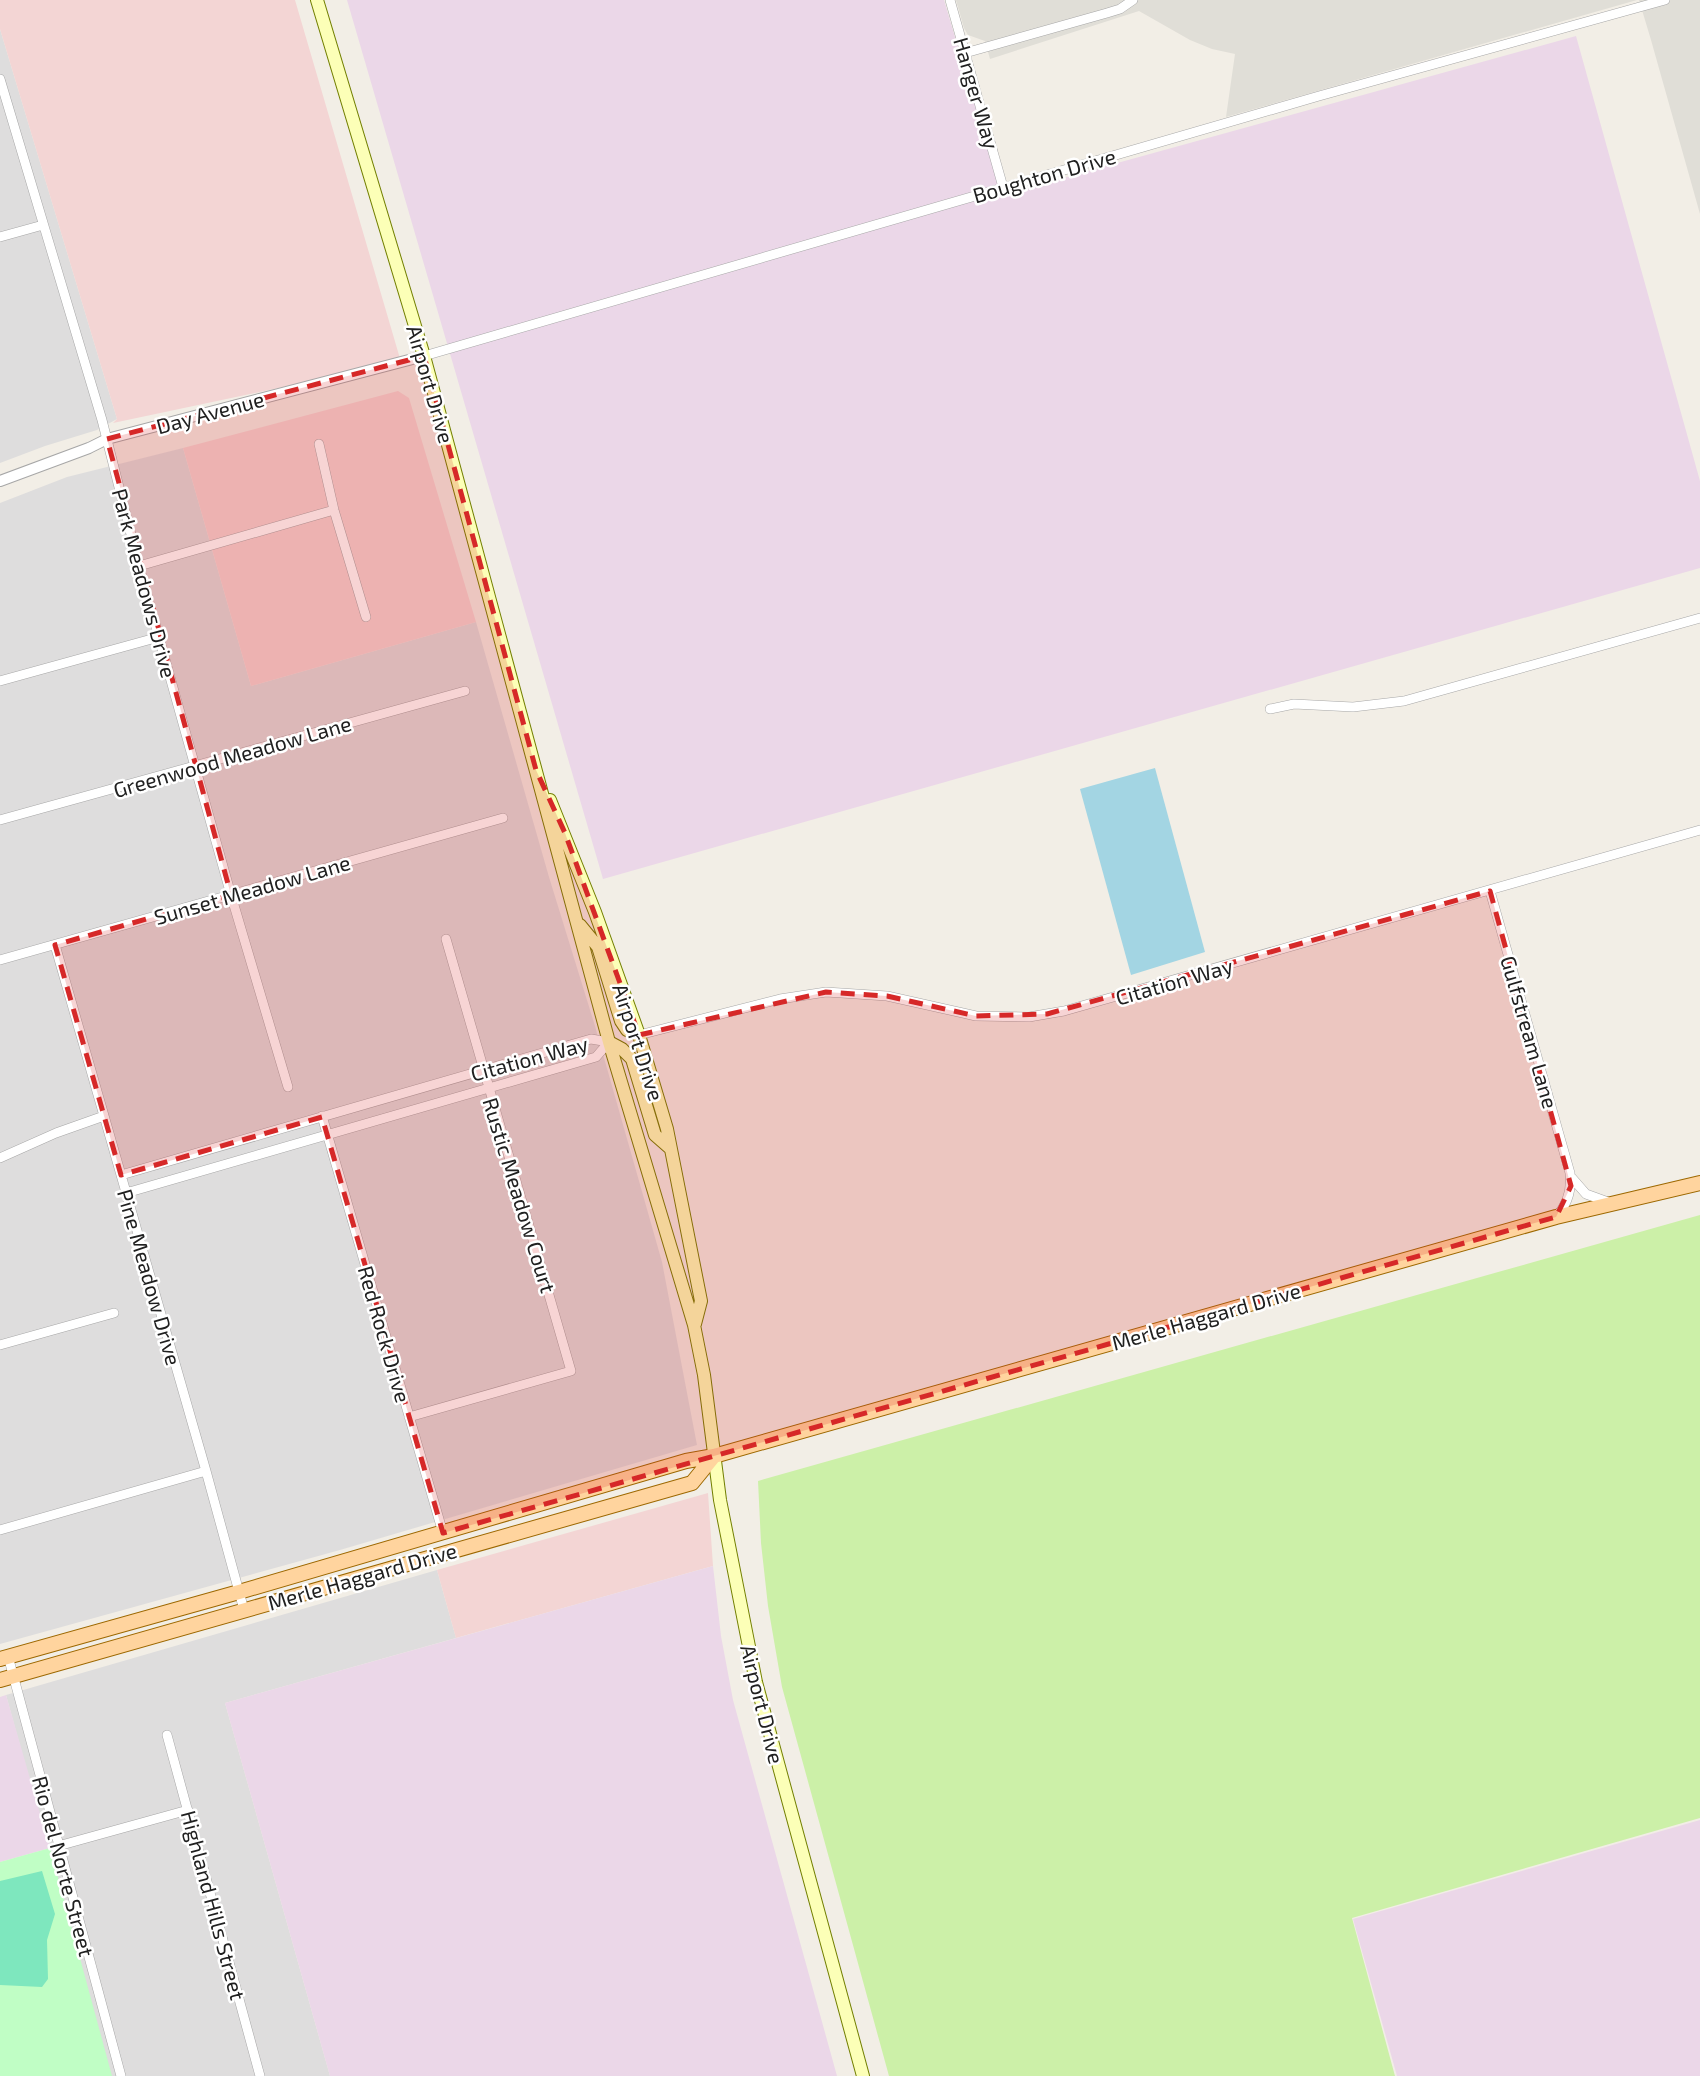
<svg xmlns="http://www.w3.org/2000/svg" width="1700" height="2076" viewBox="0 0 1700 2076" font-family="'Exo 2',sans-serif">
<rect width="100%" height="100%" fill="#f2eee6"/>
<path fill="#dedddd" d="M0,29L117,419L97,430L45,446L0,463Z
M183,448L251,686L476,622L549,877L595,1026L662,1262L697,1445L340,1550L0,1644V503L67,477Z
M437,1570L456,1638L225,1703L330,2076H111L6,1695Z"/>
<path fill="#f3d5d4" d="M0,0H295L401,362L113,423L117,419L0,29Z
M398,391L409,398L476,622L251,686L183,448Z
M708,1493L713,1566L456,1638L437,1570Z"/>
<path fill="#ebd7e8" d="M347,0H944L1002,195L1576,36L1700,481V568L603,879Z
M713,1566L721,1636L733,1700L837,2076H330L225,1703Z
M6,1695L50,1848L0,1862V1697Z
M1700,1820V2076H1397L1353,1919Z"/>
<path fill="#e0ded7" d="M956,0H1637L1226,117L1235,54L1212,49L1190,40L1139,11L990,59L985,41L968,35L964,28Z
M1639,0H1700V214L1651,40Z"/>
<path fill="#ccf0a8" d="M1700,1215V1818L1352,1918L1395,2076H889L782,1687L768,1606L761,1543L758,1481Z"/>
<path fill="#c0fec5" d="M50,1848L112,2076H0V1862Z"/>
<path fill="#7ee7be" d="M42,1871L55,1914L47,1940L48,1979L42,1987L0,1985V1881Z"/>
<path fill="#a3d5e3" d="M1155,768L1205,952L1131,975L1080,789Z"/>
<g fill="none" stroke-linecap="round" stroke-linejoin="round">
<g stroke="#a7a7a7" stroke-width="10">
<path id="minor" d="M950,0L1003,187
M965,53L1107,13L1120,9L1133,0
M0,79L102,420L139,566L231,895L288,1087
M0,237L43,225
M424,356L1319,96L1665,0
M319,444L334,510L366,617
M139,566L334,510
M0,681L159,637
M1270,709L1294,704L1353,707L1404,701L1700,618
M0,820L465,691
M1490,891L1570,1173C1572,1190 1568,1204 1556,1217
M55,945L206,1471L244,1610
M0,960L503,818
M639,1035L780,999L826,992L887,996L976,1016L1029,1017L1064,1011L1700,830
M322,1116L443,1533
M0,1158L56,1133L104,1116
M121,1175L591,1039L609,1042
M1572,1178L1586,1194L1608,1202
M126,1193L596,1057L609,1042
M0,1345L114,1313
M409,1417L571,1371L446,939
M0,1530L206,1471
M8,1656L121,2076
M167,1735L260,2076
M58,1846L188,1810"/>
</g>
<g stroke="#a7a7a7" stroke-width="12">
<path id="tertiary" d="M0,481L89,448L107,439L424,356"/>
</g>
<g stroke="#727f00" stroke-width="14">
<path id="secondary" d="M317,0L424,356L609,1042L694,1325L704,1375L720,1500L756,1682L863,2076
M550,800L595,912L639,1035L667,1129L701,1301L695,1324
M580,925L598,947L621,1021L627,1030L639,1035
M609,1042L622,1049L632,1059L655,1135L671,1149"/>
</g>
<g stroke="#9d6800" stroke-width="16">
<path id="primary" d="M0,1659L239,1592L686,1461L714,1456L1556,1217L1700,1183
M0,1680L692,1483L714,1456"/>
</g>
<use href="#minor" stroke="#fff" stroke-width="9"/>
<use href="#tertiary" stroke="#fff" stroke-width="10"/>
<use href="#secondary" stroke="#fcffb7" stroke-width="12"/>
<use href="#primary" stroke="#ffd49e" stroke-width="14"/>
</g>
<path fill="#d62828" fill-opacity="0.2" stroke="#d62828" stroke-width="5" stroke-dasharray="14 9" stroke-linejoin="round" d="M424,356L536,770L565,833L639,1035L826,992L887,996L976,1016L1047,1014L1490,891L1571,1186L1556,1217L443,1533L322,1117L121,1175L55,945L231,895L107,439Z"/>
<g text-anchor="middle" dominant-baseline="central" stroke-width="5" stroke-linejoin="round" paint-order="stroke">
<g font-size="21" fill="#202020" stroke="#fff">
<text transform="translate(977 93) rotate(74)">Hanger Way</text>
<text transform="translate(1044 175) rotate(-16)">Boughton Drive</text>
<text transform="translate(431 384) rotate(74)">Airport Drive</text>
<text transform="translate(210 412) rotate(-15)">Day Avenue</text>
<text transform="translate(145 583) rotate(75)">Park Meadows Drive</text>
<text transform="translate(232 756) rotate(-16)">Greenwood Meadow Lane</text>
<text transform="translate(252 889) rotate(-16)">Sunset Meadow Lane</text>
<text transform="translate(1174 981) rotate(-16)">Citation Way</text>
<text transform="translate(1530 1032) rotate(74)">Gulfstream Lane</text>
<text transform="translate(639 1042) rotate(72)">Airport Drive</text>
<text transform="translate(529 1058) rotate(-15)">Citation Way</text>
<text transform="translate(520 1195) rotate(73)">Rustic Meadow Court</text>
<text transform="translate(150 1277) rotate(74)">Pine Meadow Drive</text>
<text transform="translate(1206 1316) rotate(-16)">Merle Haggard Drive</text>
<text transform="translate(385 1334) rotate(74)">Red Rock Drive</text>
<text transform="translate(362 1576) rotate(-16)">Merle Haggard Drive</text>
<text transform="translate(763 1704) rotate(76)">Airport Drive</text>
<text transform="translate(64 1866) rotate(75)">Rio del Norte Street</text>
<text transform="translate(214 1905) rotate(75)">Highland Hills Street</text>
</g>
</g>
</svg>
